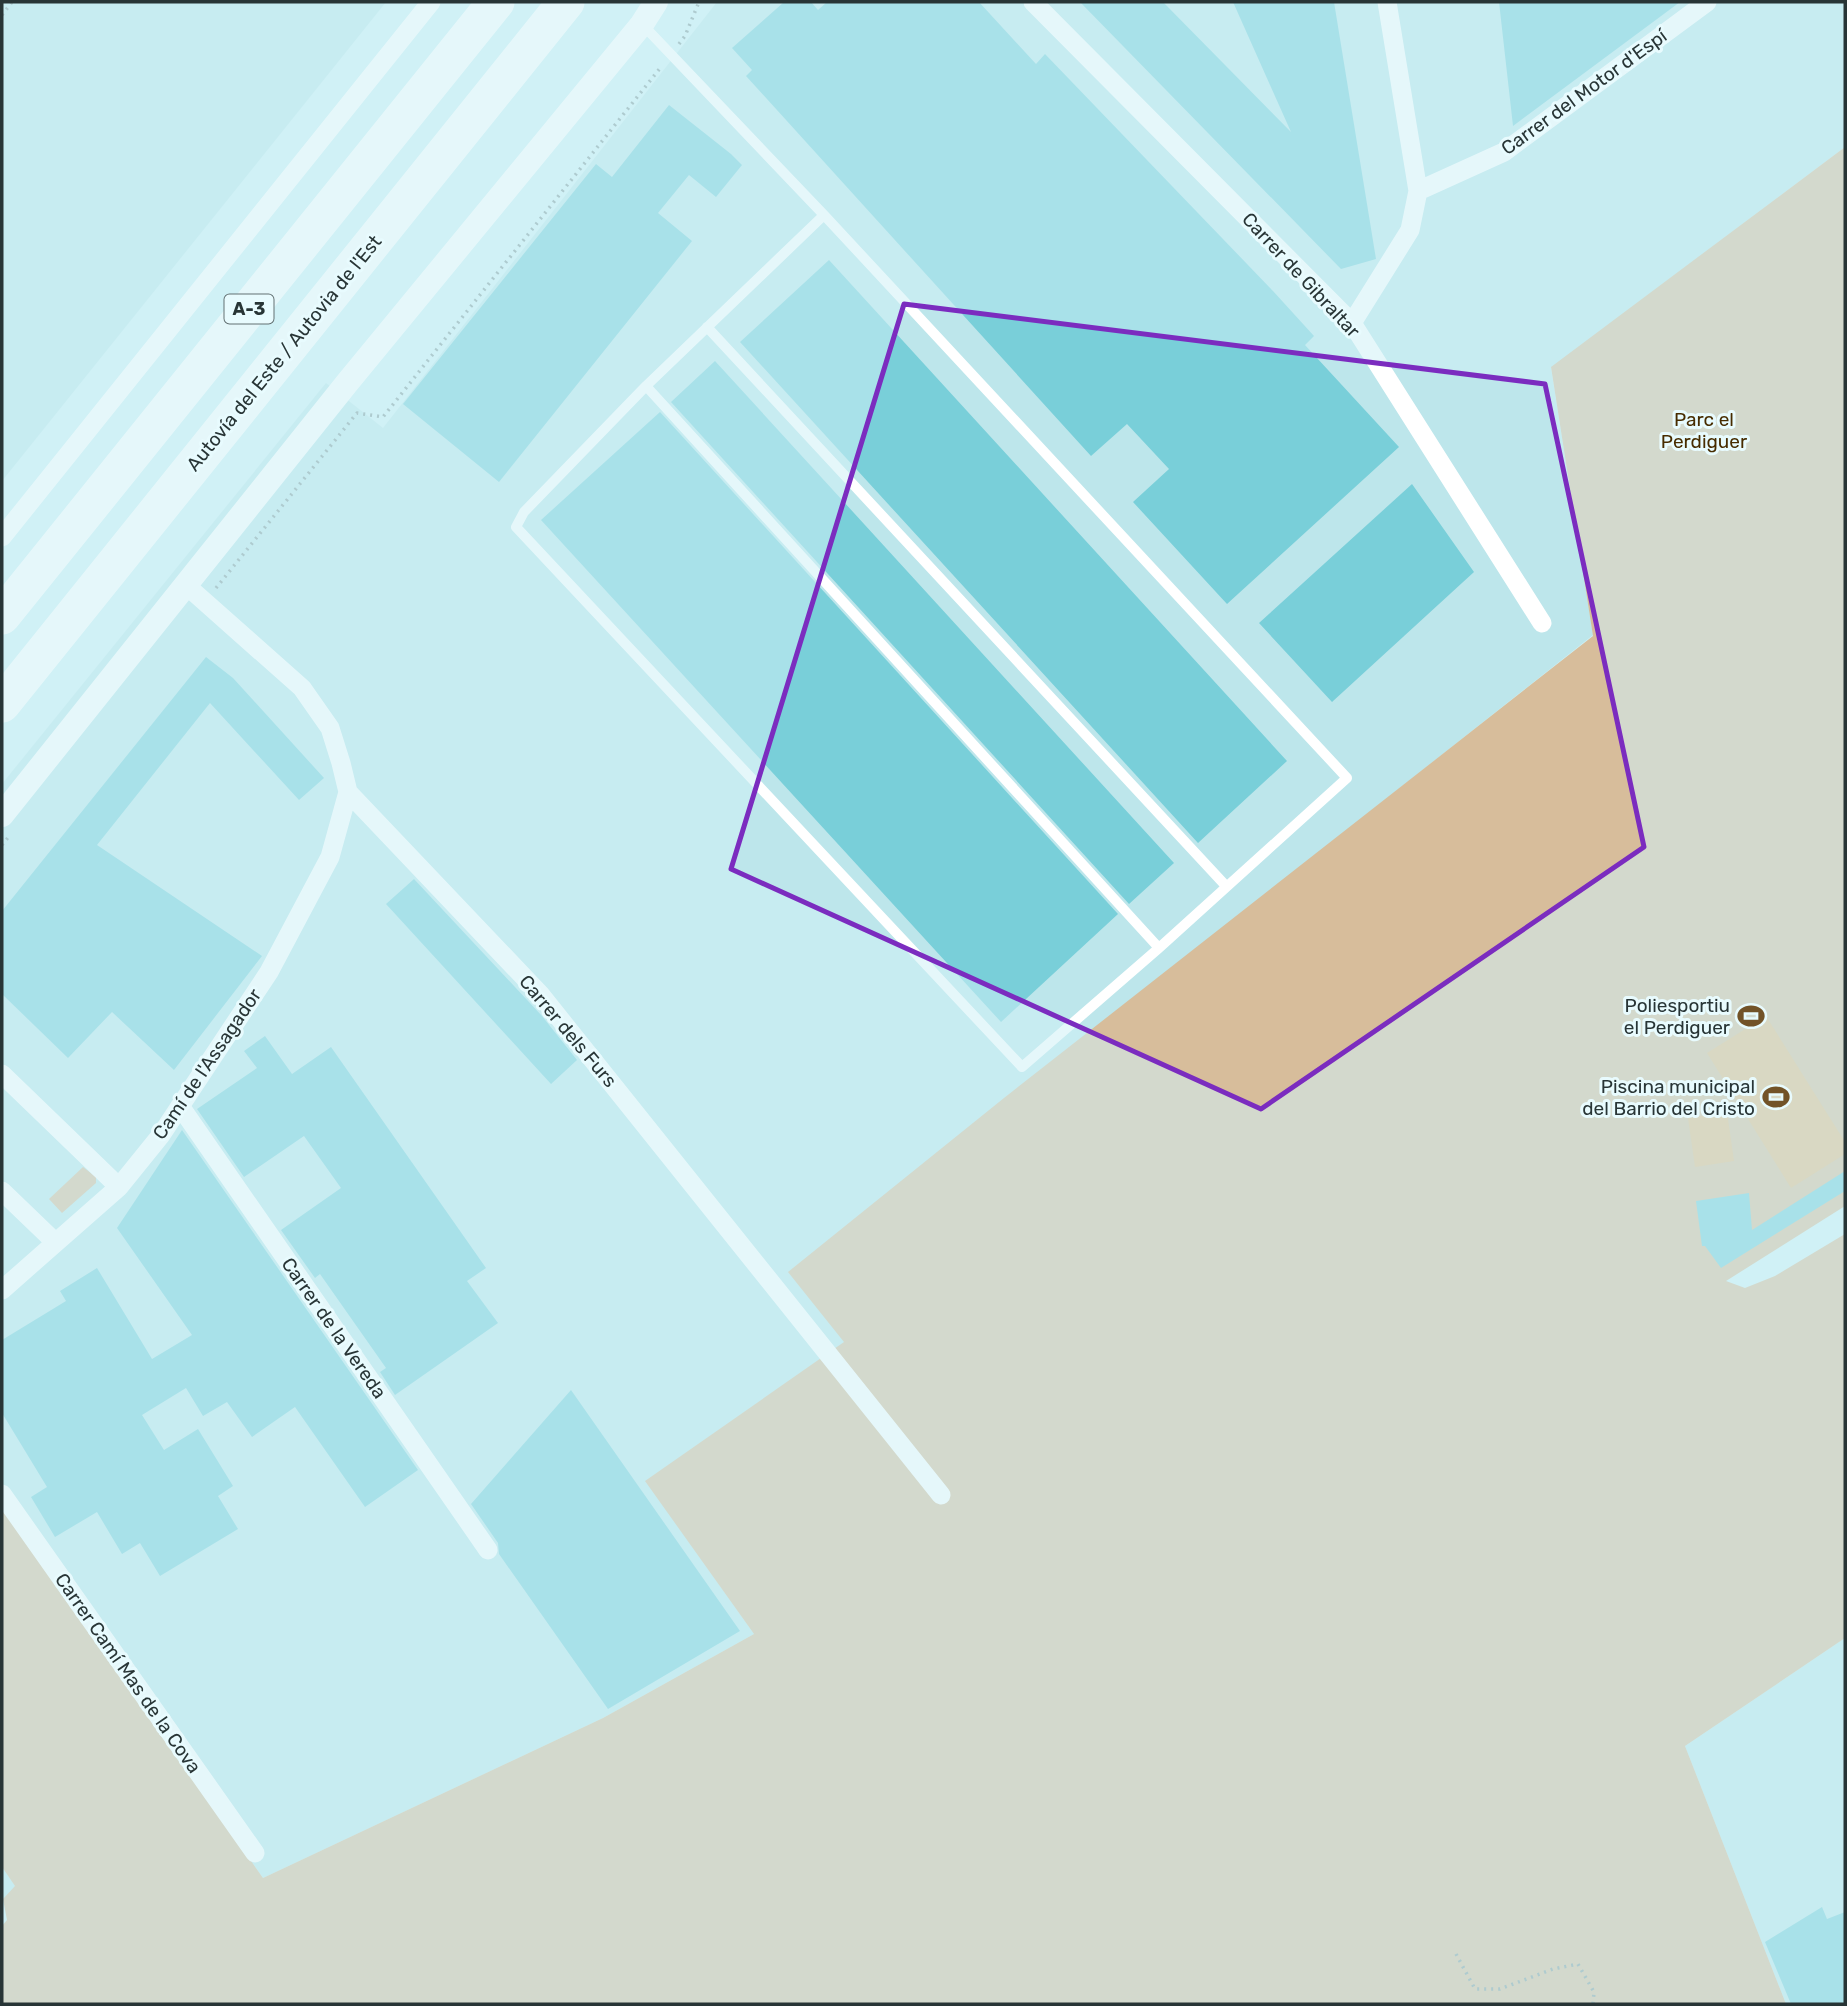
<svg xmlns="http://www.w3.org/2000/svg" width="1847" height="2006" viewBox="0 0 1847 2006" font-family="Rubik,sans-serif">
<rect width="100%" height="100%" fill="#d0f1f5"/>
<path fill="#bde6eb" d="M2,2H386L2,481Z
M717,2H1845V147L1551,368L1593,635L789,1272L845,1342L646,1481L754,1634L603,1718L263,1878L2,1506V784L326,383L383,428Z
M1845,1638V2004H1786L1685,1746Z
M2,1867L16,1887L2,1900Z"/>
<path fill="#d7bd9b" d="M1845,147V1206L1726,1281L1745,1288L1775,1276L1845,1234V1638L1685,1746L1786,2004H2V1926L7,1920L3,1899L15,1886L2,1867V1506L263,1878L603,1718L754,1634L645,1481L844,1342L788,1272L1004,1098L1593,636L1551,367Z
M83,1167L96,1177V1183L62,1213L49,1199Z"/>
<path fill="#e4bb85" d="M1766,1016L1845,1142V1154L1791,1188L1707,1053Z
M1727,1112L1734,1161L1695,1167L1688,1118Z"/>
<path fill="#79cfd9" d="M784,2H811L818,10L827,2H979L1036,64L1045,54L1273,291L1314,336L1305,345L1399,447L1227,604L1133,502L1169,469L1127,424L1091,456L746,76L752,70L732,48Z
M1080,2H1163L1291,132L1233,2H1334L1376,259L1341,269Z
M1499,2H1680L1513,126Z
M669,105L731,154L742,165L716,197L689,175L658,213L692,241L499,482L403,404L596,164L612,177Z
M829,260L1287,761L1198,843L740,342Z
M715,361L1174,863L1129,904L671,402Z
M660,412L1118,914L1001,1022L541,520Z
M1412,484L1474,572L1332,702L1259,623Z
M206,657L233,678L324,778L299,800L210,703L97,845L262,956L174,1070L112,1012L68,1058L2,994V911Z
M414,879L542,1016L577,1060L551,1084L386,904Z
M265,1036L292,1074L331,1047L486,1268L467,1281L498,1323L395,1395L380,1372L386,1368L320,1274L315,1278L281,1230L341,1188L304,1136L244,1177L197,1109L257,1068L244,1051Z
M182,1130L418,1470L365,1507L295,1407L252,1437L227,1402L203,1416L186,1388L142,1415L164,1450L198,1429L233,1486L218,1496L238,1529L160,1576L140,1543L122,1554L97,1512L55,1537L31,1497L47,1487L2,1413V1340L66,1301L60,1291L97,1268L152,1359L192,1335L117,1228Z
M1845,1171V1191L1721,1268L1705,1246H1702L1696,1201L1749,1193L1752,1230Z
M571,1390L740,1631L608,1709L499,1554L498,1543L471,1504Z
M1822,1907L1827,1919L1845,1912V2004H1791L1765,1942Z"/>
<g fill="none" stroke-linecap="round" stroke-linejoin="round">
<path stroke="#859da0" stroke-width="3.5" stroke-dasharray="2 5" stroke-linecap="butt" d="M2,15L12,2
M679,44L685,36L699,2
M216,588L357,413L383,417L661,67
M2,845L10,835
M1456,1954L1475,1989H1500L1553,1969L1578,1964L1594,1992L1593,2004"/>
<path stroke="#fff" stroke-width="10" d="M642,24L824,215L1347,778L1159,948L1022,1067L516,527L524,512L646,386L824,215
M707,327L1226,886
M646,386L1159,948"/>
<path stroke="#fff" stroke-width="19" d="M1033,2L1352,323L1542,623
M1418,191L1504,152L1707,2
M1352,323L1410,230L1418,191L1387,2
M2,537L431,2
M187,586L302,688L330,728L341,763L348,792L540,994L941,1495
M2,1074L119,1187
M180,1106L488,1550
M2,1191L55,1242
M2,1290L119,1187L161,1135L269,972L330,857L348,792
M2,1494L255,1853"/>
<path stroke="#fff" stroke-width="24" d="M2,815L347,383L642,24L656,2"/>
<path stroke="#fff" stroke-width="37" d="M2,616L496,2
M2,704L566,2"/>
</g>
<path d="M0 0H1847V2006H0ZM904,304L1545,384L1644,847L1261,1109L731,869Z" fill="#d0f1f5" fill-opacity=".55" fill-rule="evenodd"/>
<path fill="none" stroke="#7b2cbf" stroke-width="5" stroke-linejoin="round" d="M904,304L1545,384L1644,847L1261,1109L731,869Z"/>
<defs>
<g id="stadium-bare" transform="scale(2.1)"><path d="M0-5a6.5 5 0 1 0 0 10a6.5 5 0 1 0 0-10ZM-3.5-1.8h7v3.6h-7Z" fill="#725328" stroke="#e8fbfe" stroke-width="2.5" paint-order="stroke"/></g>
</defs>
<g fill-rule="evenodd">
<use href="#stadium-bare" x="1751" y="1016"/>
<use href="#stadium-bare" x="1776" y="1097"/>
</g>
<g text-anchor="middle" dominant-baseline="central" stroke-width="6" stroke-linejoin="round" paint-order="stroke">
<rect fill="#e8fbfe" stroke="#627072" stroke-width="2" x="224.5" y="294.5" width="49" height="29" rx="5"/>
<g font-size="18" font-weight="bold" fill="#283536">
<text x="249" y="309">A-3</text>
</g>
<g font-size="19" fill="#283536" stroke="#e8fbfe">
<text transform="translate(1584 92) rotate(-36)">Carrer del Motor d'Espí</text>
<text transform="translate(1301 275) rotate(47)">Carrer de Gibraltar</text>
<text transform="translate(284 353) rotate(-51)">Autovía del Este / Autovia de l'Est</text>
<text transform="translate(568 1031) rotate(50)">Carrer dels Furs</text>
<text transform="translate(207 1064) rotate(-56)">Camí de l'Assagador</text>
<text transform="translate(334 1328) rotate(55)">Carrer de la Vereda</text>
<text transform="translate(128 1673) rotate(55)">Carrer Camí Mas de la Cova</text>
</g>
<g font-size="19" fill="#472c00" stroke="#e8fbfe">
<text x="1704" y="419">Parc el<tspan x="1704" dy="22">Perdiguer</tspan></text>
</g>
<g font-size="19" fill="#283536" stroke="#e8fbfe" text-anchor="end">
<text x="1730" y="1005">Poliesportiu<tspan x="1730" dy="22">el Perdiguer</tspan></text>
<text x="1755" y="1086">Piscina municipal<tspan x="1755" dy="22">del Barrio del Cristo</tspan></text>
</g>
</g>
<rect width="1847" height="2006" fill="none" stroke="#283536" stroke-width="7"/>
</svg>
